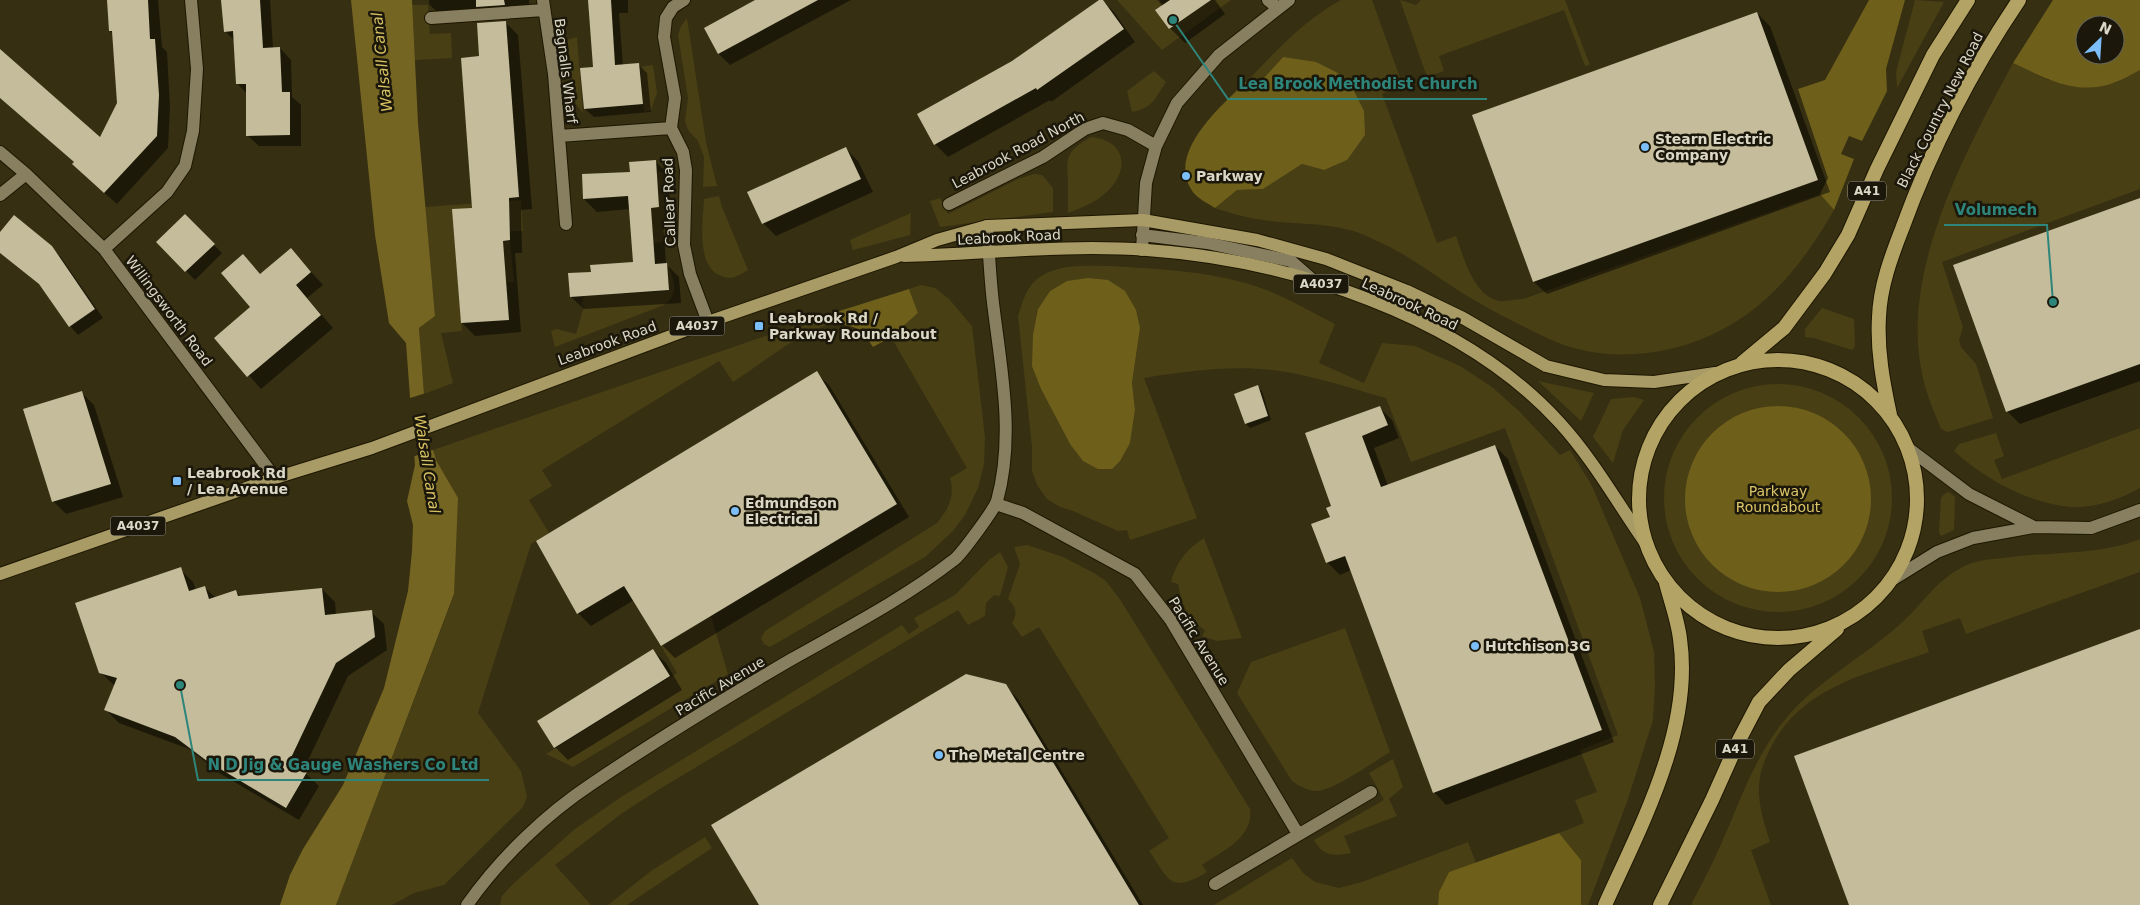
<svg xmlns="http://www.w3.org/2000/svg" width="2140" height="905" viewBox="0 0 2140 905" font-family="'DejaVu Sans',sans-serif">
<rect width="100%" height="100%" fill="#362f12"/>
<path fill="#493f15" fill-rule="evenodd" d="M1117,0H1157L1162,6L1156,10L1170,29L1211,0H1231L1162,50Z
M1341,0H1372L1403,86L1382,94L1437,243L1456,236C1464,258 1473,295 1499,301C1506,302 1516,299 1523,299L1820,194L1834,210C1791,286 1737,341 1647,353C1612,357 1579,353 1547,338C1523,326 1497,314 1474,300C1441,281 1412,256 1377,241C1367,236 1356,231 1345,229C1321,223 1295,224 1270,221C1251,219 1233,214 1215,208L1237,190L1263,189L1302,164L1324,170L1283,57L1262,80H1248C1276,51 1304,20 1341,0Z
M1400,0L1416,5L1421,0H1565L1590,65L1585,66L1564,10L1439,56L1444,71L1427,77Z
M1915,0L1944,2L1897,88L1896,72Z
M412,5H428L430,34L451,33L452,58L415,60Z
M687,18L706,142L717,186L703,187L704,157L698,141L688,130L685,121L688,98L678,35L681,26Z
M577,37L583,113L576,104L567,40Z
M2013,63L2048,80L2115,83L2140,70V189L1942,262L1963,327L1959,340L1961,347L1976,364L1993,418L1948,432L1941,429C1933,409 1924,389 1921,368C1902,267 1967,149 2013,63Z
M653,65L657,93L651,110L644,113L640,67Z
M1154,71L1166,82C1155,98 1153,108 1132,112L1127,91Z
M1091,137C1130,141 1129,175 1103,195C1092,204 1081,208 1068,213C1068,204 1068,194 1068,185C1067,157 1064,153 1091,137Z
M656,172H667L664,242L653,243L651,208Z
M1034,174L1042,175L1053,188V212L940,227L930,201L940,198L948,214L1018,179Z
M719,196L722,207L748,270C744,272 739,276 734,277C729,279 724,277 719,275C696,264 703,220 704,199Z
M521,200L523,231H510L453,210L462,331L441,333L453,383L424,394L419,328L435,316L425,207Z
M911,213L910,235L853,250L850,240Z
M510,240L514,282H506L503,241Z
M667,263C674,278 680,295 664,305L555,347L551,331L557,329L576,334L584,306L581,305L584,296L613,294L622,284L623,294L669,291Z
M1110,266C1159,269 1208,271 1255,286C1283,295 1309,311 1335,324L1319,363L1364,383L1382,343L1415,346L1460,366L1492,387L1520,412L1560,455L1570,450L1591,484L1640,598L1654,652L1655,684L1653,720L1627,802L1588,905H1581V860L1559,833L1584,823L1575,800L1597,792L1580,750L1618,735L1505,428L1411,462L1386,398C1356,390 1327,380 1297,374C1247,363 1194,370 1144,378L1197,518L1130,540L1127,530L1118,531L1073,511L1060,507L1047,499L1037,485L1032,471V447L1018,316C1022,304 1025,290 1035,281C1054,263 1087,266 1110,266ZM1067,281L1140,328L1132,384L1135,410L1130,443L1070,444L1041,389L1038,309L1050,291Z
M921,285L935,288L949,299L972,326L985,437L984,464L978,488L965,515L953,531L925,557L770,647L764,644L761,638L765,631L937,523C949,508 955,497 950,478L967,468L891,337L918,313L909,289Z
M1822,308L1854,319L1855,346L1852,350L1814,338L1805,337V329Z
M830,314L836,323C802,329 762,364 733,382L719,361L542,470L552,486L529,500L549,533L531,544L478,713L521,771L527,797L523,807L444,885L414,893L392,905H336L454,595L437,462L433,450Z
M1538,381L1594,393L1581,421Z
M1664 498a114 114 0 1 1 228 0a114 114 0 1 1-228 0Z
M1634,397L1644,400L1623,430L1613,463L1593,437L1611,399Z
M2140,428V488C2121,499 2092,509 2070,507C2028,503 1985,479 1954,451L1959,444L1996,433L2004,456L1994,460L2002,479Z
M1949,492L1955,497L1954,530L1941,536L1939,532L1941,498L1944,494Z
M1204,538L1242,638L1217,641L1202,636L1205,630C1187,618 1182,605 1178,584L1171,582C1177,561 1186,550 1204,538Z
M2140,539V572L1966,634L1960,618L1922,631L1929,652C1869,674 1803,685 1771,747C1763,762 1758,777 1759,794C1760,811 1765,826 1770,842L1751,850L1771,905H1691C1700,887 1710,869 1718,851C1739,805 1754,756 1787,717C1819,680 1862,658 1898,626C1924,604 1937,576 1972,563C1984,559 1997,559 2010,557C2052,552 2100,555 2140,539Z
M1027,545L1063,557L1094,573L1106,581L1121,601L1250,809C1254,838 1222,851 1202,865L1207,872C1170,894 1170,881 1149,851L1169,838L1039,627L1022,637L1012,623C1018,614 1016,606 1008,599L1020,564L1014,547Z
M1000,552L1008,567L1000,596L994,595L986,603L985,616L968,625L958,610L658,790L621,814L555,865L591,905H500L502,896L514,883L575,829L621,797L902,625L909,634L919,627L914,618L955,595L989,560Z
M711,616L728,674L573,767L546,754L677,673L661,646Z
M1345,628L1390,752C1373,762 1335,790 1317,791C1308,791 1299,786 1292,781L1237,693L1251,662Z
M1393,759L1403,787L1389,799L1397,816L1344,836L1351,853C1333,856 1324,857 1314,840L1384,800L1369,773Z
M705,837L712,848L627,905H608L651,871Z
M1468,842L1476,863L1449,872L1439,892L1438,905H1214L1292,858L1303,873L1315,882L1339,888L1362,882Z"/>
<path fill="#6e5f1b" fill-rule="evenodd" d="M1869,0H1905L1886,69L1887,91L1862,141L1849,136L1841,154L1854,159L1834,210L1820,194L1828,178L1798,89L1825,80Z
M2053,0H2140V70C2132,74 2124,79 2116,82C2080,97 2046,79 2013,63ZM2085,25H2115V55H2085Z
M1283,57L1316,62L1336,72L1351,85L1364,111L1365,135L1347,160L1324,170L1302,164L1263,189L1237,190L1215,208C1207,203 1195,197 1191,189C1167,151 1224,103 1248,80H1262Z
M1088,278L1108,280L1125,291L1136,310L1140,328L1132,383L1135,410L1130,443L1120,461L1112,469H1098L1083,461L1070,444L1041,389L1032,366L1033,335L1038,309L1050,291L1067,281Z
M909,289L918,313L891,337L873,347C861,329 858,327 836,323L830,314Z
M1685 499a93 93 0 1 1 186 0a93 93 0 1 1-186 0Z
M1559,833L1581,860V905H1438L1439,892L1449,872Z"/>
<path fill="#756522" d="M351,0H412L418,123L435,316L419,328L424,394L433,450L437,462L458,498L454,594L336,905H280L290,875L303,849L343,785L384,688L408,591L412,551L413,525L407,501L415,465L406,343L389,323L375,235Z"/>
<path fill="#362f12" d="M426,393L436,449L412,457L407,399Z"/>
<path fill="#0007" d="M108,0H158L162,47L167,52L170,107L168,148L117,204L85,176L75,163L0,98V51L101,139L118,103L113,34L110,31Z
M222,0H270L273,48H280L291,60L292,97L301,105V146H259L247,135V94L237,83L235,41L225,31Z
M429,0H529V10L441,16L429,4Z
M590,0H628V13H619L623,66L639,65L647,73L651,112L594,117L585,109L594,68Z
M757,0H851L730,65L719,54L705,28Z
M1102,0L1114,12L1135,42L1051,102L1050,100L948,157L935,144L1013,62Z
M1159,0H1215L1225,14L1185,43L1170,28L1157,10L1163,6Z
M1757,13L1770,26L1830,192L1547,294L1534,282Z
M505,22L518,35L532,209L521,210L522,253H515L521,332L475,336L462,323L474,209L480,57Z
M845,148L858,161L873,192L776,236L763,223L749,192Z
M655,161L668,174L671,219L663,220L666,264L679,277L681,303L584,309L571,297L592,273L634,263L630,209L597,212L584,199Z
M2140,200V381L2020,424L2008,412L1955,266Z
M185,216L222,253L195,280L157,242Z
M0,234L51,247L60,256L103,318L78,335L70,326L43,287L0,253Z
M291,250L323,285L307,298L333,328L261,389L216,338L252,307Z
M816,373L829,385L909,517L675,658L662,645L634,600L591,626L578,613Z
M1258,387L1262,391L1271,420L1250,428L1246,424Z
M81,392L94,405L123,497L66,514L53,501Z
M1379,407L1392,420L1399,438L1374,448L1388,486L1495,446L1508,459L1614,742L1446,805L1434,792L1351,570L1340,575L1327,562L1333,507L1307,434Z
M180,569L193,582L196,590L204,587L216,598L236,591L241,597L322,589L335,602L336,615L371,612L384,624L387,650L348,676L303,771L319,786L299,820L221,774L189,749L119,723L106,710L115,686L100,672Z
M653,651L666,663L682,690L568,760L555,747L539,721Z
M1005,685L1018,699L1143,905H761Z"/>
<path fill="#c4bc9b" d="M107,0H148L150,39H155L159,95L157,136L104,193L72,164L74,162L0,98V49L100,137L117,103L112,31H109Z
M221,0H260L263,48L280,47L282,92H290V135L246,136V84H236L233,31L224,32Z
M476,0H504L505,5L476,7Z
M588,0H611L615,65L639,63L643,104L584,109L580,68L593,67Z
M755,0H818L718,54L704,28Z
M1099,0H1103L1124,29L1037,90L1036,88L934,145L917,114L1012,61Z
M1170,0H1211L1169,29L1155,10Z
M1757,12L1818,180L1533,282L1472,115Z
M506,21L519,197L509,198L510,240L503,241L509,320L461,323L452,209L472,208L461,58L479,56L477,23Z
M846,147L861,179L762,224L747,192Z
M656,160L659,207L651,208L655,264L667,263L669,290L570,297L568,273L591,272L590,265L633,262L628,196L583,199L582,174L630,172L629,162Z
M2140,198V364L2006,412L1953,265Z
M185,214L215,244L185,272L156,242Z
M14,215L52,246L95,309L69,327L39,284L0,253V232Z
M291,248L311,272L296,285L321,315L247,377L214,338L250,307L221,273L243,254L260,274Z
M817,371L897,504L661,646L624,586L577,614L536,541Z
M1258,385L1268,416L1245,424L1234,394Z
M82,391L111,484L52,502L23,409Z
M1380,406L1388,425L1362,436L1381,487L1495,445L1602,730L1433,793L1345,556L1326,563L1311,524L1330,517L1326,508L1331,506L1305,433Z
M181,567L189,591L205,586L209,599L236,590L238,596L322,588L325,615L372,610L375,637L336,663L289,762L307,772L286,808L207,761L175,737L104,710L117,678L99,673L75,603Z
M2140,629V905H1849L1794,756Z
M653,649L670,676L554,748L537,721Z
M966,674L1006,684L1139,905H759L711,825Z"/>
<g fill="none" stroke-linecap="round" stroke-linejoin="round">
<g stroke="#1e1700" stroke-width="14">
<path id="minor" d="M543,0L554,74L566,224
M684,0L673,7L666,18L664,37L675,98L671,128L683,152L686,170L684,245L690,274L708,322
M1268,0L1278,8
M431,18L544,10
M559,136L671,128
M0,152L26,174L104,249L275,478
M0,195L26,174
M949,204L1043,157L1085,129L1103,123L1128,130L1156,146
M1142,235L1207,243L1291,261L1315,282
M104,249L167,192L185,166L193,131L197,69L191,0
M1142,250L1146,183L1156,146L1177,103L1219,55L1289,0
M1908,448L1969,494L2034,527
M996,504L1023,513L1135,574L1170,619L1298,834
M1892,580L1937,552L1973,538L2034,527L2091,528L2140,510
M1215,884L1371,792
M467,905C500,858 546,814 593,783C658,739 725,698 792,659C847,628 905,598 955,559C962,553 994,510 997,501C1015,436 1001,369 993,303C990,277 989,252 987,226"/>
</g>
<g stroke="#1e1700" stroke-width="14">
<path id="primary" d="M904,256C984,254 1066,244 1147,250C1289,260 1461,315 1559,422C1593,459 1618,504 1646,544
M0,574L275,478L372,448L708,322L896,257L937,240L987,226L1143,220L1257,240L1326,259L1407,291L1463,318L1546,366L1604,380L1654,382L1715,373"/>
</g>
<g stroke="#1e1700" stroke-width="16">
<path id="trunk" d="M1639 499a139 139 0 1 1 278 0a139 139 0 1 1-278 0Z
M1742,363L1784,328L1825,273L1848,235L1877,169L1933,55L1968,0
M1890,415C1883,382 1877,351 1879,317C1880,287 1891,257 1902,229C1931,149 1971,71 2019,0
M1605,905C1641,825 1693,730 1680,639C1678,621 1671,602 1666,583
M1660,905L1712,800L1738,742L1759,702L1789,670L1837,629"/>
</g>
<use href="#minor" stroke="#877f60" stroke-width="12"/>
<use href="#primary" stroke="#a89b65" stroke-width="12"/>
<use href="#trunk" stroke="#b3a466" stroke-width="14"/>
</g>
<g fill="#7bbef8" stroke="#1b180b" stroke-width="2">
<circle cx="1645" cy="147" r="5"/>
<circle cx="1186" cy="176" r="5"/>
<rect x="754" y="321" width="10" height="10" rx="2.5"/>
<rect x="172" y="476" width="10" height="10" rx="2.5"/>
<circle cx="735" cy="511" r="5"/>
<circle cx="1475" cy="646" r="5"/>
<circle cx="939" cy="755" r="5"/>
</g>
<g text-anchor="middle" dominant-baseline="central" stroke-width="5" stroke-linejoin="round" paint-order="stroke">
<g fill="#1b180b" stroke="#a29e8f" stroke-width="1">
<rect x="1848" y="181.5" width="38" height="19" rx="4"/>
<rect x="1293.5" y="274.5" width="55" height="19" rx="4"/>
<rect x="669.5" y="316.5" width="55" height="19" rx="4"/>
<rect x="110.5" y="516.5" width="55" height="19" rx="4"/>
<rect x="1716" y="739.5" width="38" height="19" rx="4"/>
</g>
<g font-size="12" font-weight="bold" fill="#dcd8c7">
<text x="1867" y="191">A41</text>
<text x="1321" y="284">A4037</text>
<text x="697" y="326">A4037</text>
<text x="138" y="526">A4037</text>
<text x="1735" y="749">A41</text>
</g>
<g font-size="14" fill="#dcd8c7" stroke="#1b180b">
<text transform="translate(566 71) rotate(83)">Bagnalls Wharf</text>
<text transform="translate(1940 110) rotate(-63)">Black Country New Road</text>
<text transform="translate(1018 150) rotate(-28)">Leabrook Road North</text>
<text transform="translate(669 202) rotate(-92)">Callear Road</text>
<text transform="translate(1009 237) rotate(-3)">Leabrook Road</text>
<text transform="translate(1410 304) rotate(25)">Leabrook Road</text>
<text transform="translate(169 311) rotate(53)">Willingsworth Road</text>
<text transform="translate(607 343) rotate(-20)">Leabrook Road</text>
<text transform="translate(1199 641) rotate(58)">Pacific Avenue</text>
<text transform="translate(720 686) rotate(-31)">Pacific Avenue</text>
</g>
<g font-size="14" font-weight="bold" fill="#dcd8c7" stroke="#1b180b" text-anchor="start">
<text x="1655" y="139">Stearn Electric<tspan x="1655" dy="16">Company</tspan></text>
<text x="1196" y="176">Parkway</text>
<text x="769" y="318">Leabrook Rd /<tspan x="769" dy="16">Parkway Roundabout</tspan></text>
<text x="187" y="473">Leabrook Rd<tspan x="187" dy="16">/ Lea Avenue</tspan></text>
<text x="745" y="503">Edmundson<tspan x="745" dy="16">Electrical</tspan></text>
<text x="1485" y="646">Hutchison 3G</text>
<text x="949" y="755">The Metal Centre</text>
</g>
<g font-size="14" fill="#ddc668" stroke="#1b180b">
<text x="1778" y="491">Parkway<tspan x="1778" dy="16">Roundabout</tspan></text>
</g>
<g font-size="15" font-style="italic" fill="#d8c163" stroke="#1b180b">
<text transform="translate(382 62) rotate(-96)">Walsall Canal</text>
<text transform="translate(427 464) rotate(81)">Walsall Canal</text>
</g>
</g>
<path fill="none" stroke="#2e857b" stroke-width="2" d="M1173 20L1228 99H1487M2053 302L2047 225H1944M180 685L198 780H489"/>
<g fill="#2e857b" stroke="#1b180b" stroke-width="2">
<circle cx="1173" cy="20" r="5"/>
<circle cx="2053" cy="302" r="5"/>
<circle cx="180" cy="685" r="5"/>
</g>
<g font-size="15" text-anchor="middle" font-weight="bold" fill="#2e857b" stroke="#1b180b" stroke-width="5" stroke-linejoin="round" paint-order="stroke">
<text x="1358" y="89">Lea Brook Methodist Church</text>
<text x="1996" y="215">Volumech</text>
<text x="343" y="770">N D Jig &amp; Gauge Washers Co Ltd</text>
</g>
<g transform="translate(2100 40) rotate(25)"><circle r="24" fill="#1b180b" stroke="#686556"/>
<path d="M0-4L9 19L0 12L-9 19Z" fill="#7bbef8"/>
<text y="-8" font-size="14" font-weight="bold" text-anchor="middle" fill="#dcd8c7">N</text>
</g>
</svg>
